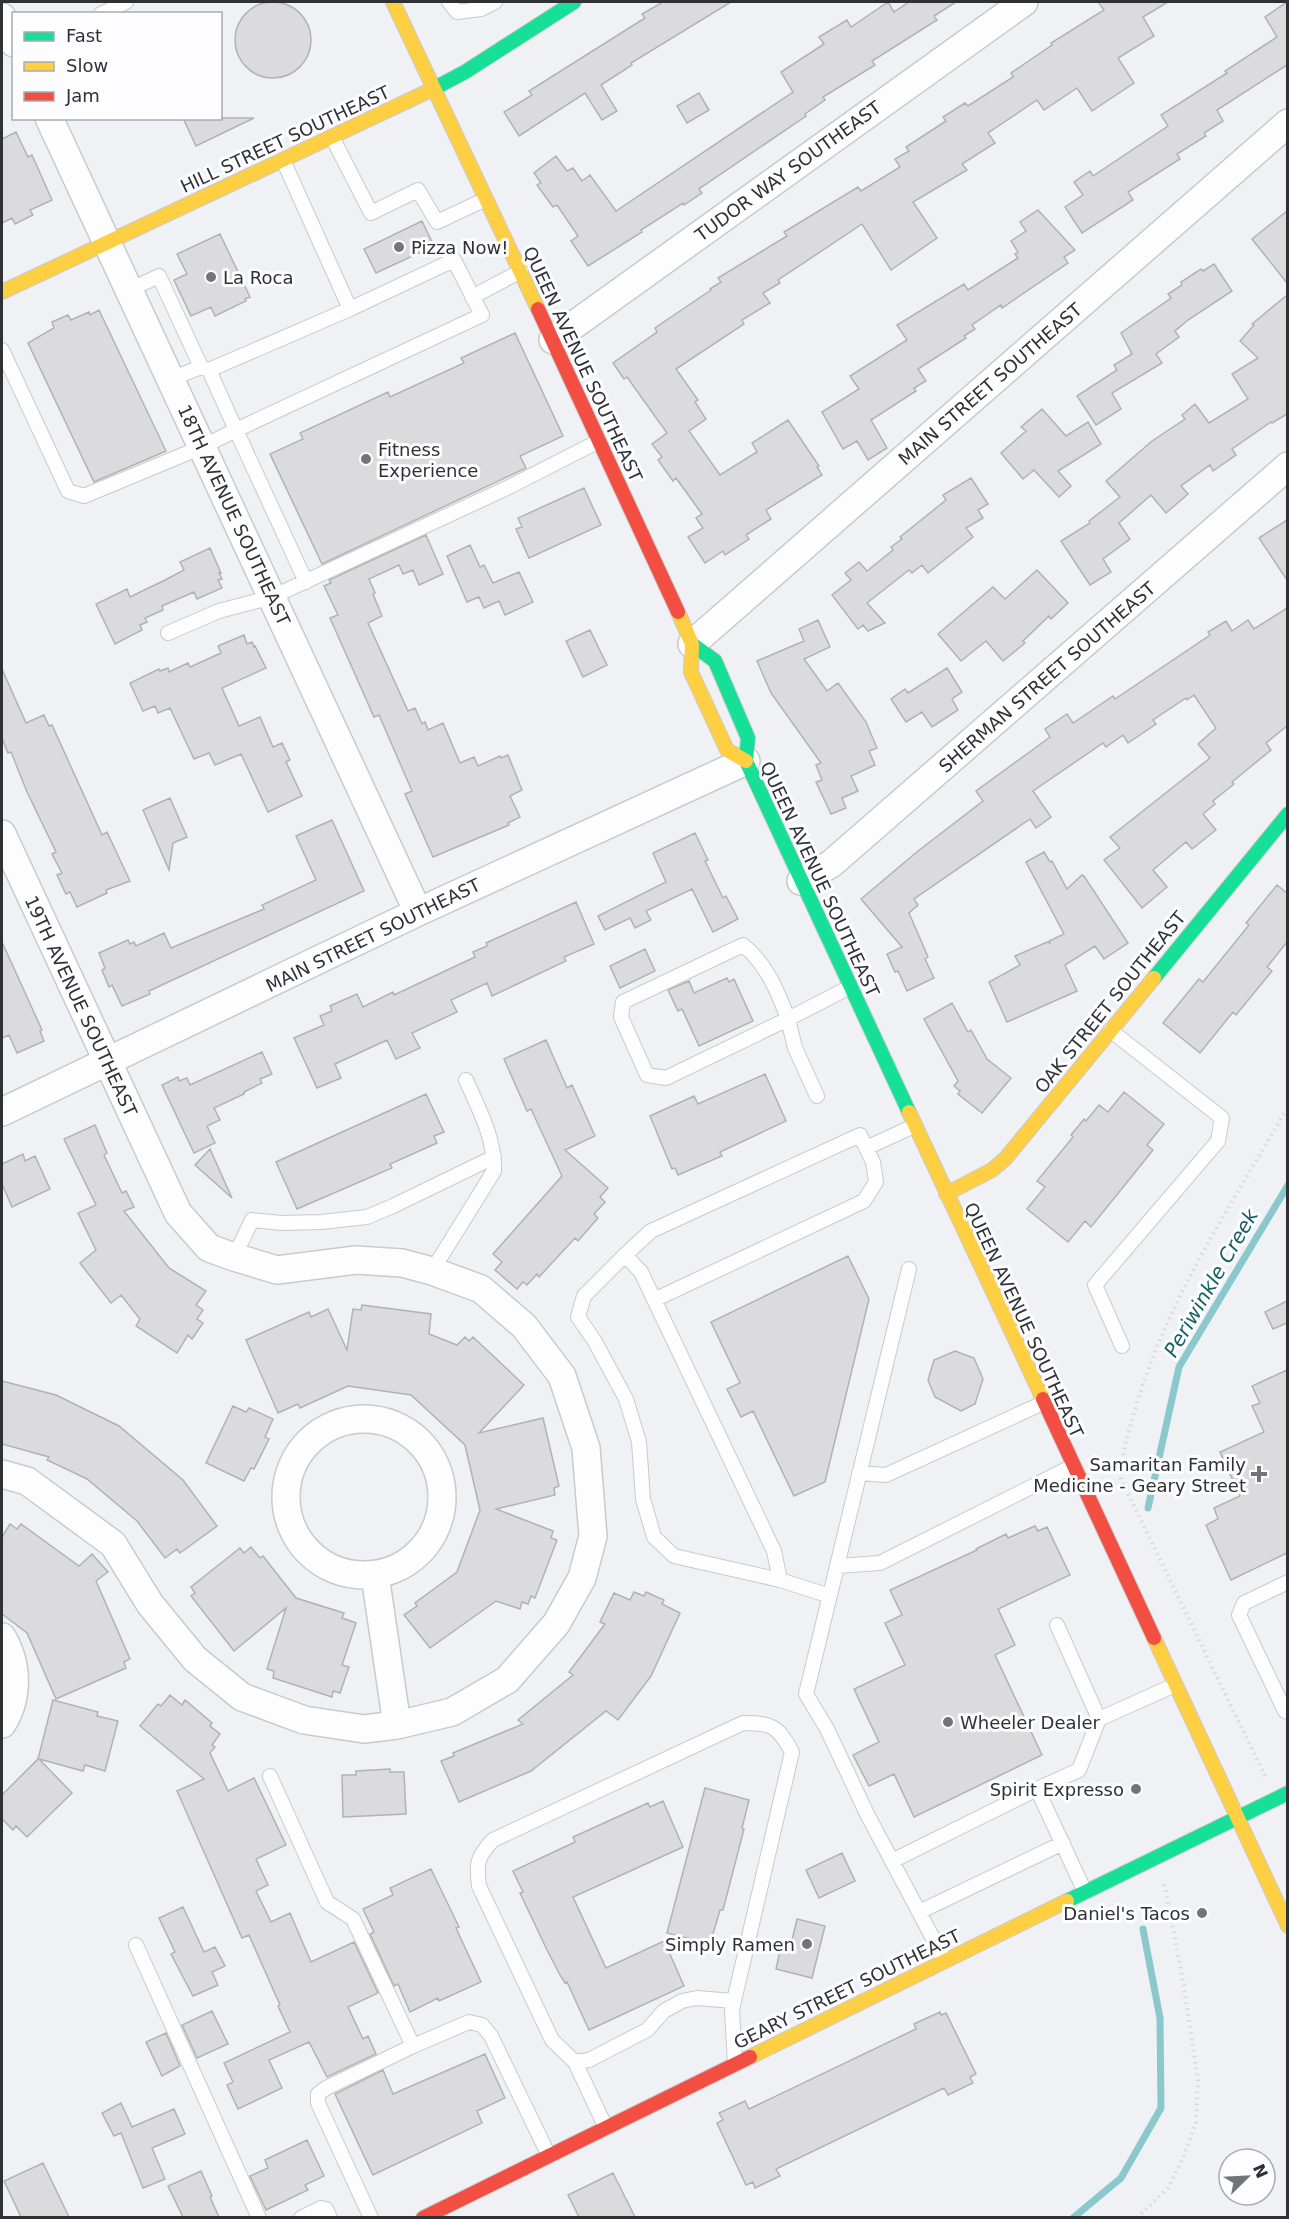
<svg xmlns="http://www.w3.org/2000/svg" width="1289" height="2219" viewBox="0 0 1289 2219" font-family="'DejaVu Sans',sans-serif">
<rect width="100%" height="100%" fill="#eff1f5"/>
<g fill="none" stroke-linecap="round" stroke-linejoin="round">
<path stroke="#8bc8cc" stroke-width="7" d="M1148,1508L1179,1367L1288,1185
M1073,2218L1121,2178L1161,2108L1160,2018L1143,1929"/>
</g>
<path fill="#dbdadc" stroke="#b2b2b3" stroke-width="1.5" d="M663,2H731L631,63L632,65L601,85L617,111L602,120L585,93L519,136L504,112L532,95L529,91L645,18L642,14Z
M888,2L894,12L909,2H956L934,16L937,20L872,61L875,65L823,97L825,100L805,114L806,116L699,189L702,193L684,205L683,203L641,230L642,232L588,266L571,241L578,236L557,205L553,207L537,185L541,183L534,173L556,156L567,171L573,168L582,181L590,175L616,211L793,92L781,72L824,44L819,37L847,20L851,27Z
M1098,2H1168L1143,17L1154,36L1118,58L1134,83L1092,111L1077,88L1044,110L1037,100L988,133L995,143L962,164L967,170L913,202L937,238L891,270L862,224L778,280L780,283L763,293L770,303L742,320L744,324L676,369L698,400L695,402L706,419L689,431L720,475L757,452L752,443L788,420L819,466L817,467L822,475L766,510L771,519L746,535L749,539L725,555L723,551L705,563L688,537L703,528L696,518L702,514L676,478L673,481L658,460L662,457L652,444L667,433L627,377L624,379L613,363L657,332L655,328L711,290L710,289L721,282L718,278L787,236L784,232L858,187L861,191L900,167L895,159L909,151L906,147L946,121L943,117L965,103L968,106L1013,77L1011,73L1052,45L1051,43L1104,10Z
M1287,2V65L1217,110L1223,121L1204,133L1206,136L1177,154L1180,159L1128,192L1133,200L1082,233L1065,207L1083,195L1074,182L1090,171L1093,176L1168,126L1161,115L1227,73L1225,71L1277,37L1265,17Z
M235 40a38 38 0 1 1 76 0a38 38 0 1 1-76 0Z
M699,93L709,110L687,123L677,106Z
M183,118H254L196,146Z
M16,132L28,157L32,155L52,200L30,210L33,215L15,224L12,218L2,223V139Z
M1038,210L1075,250L1064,257L1068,263L1002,308L1001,305L972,325L975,329L964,336L966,338L918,369L926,381L914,388L916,391L871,420L887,448L868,460L857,441L843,449L822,412L859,389L850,376L907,340L897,325L964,284L968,290L1018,258L1015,254L1018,252L1011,241L1026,231L1020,222Z
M1287,211V283L1252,239Z
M422,221L434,246L376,273L364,249Z
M220,234L250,297L245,299L246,301L215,316L211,307L191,316L174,280L187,274L177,254Z
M1214,264L1232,291L1188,320L1175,331L1179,337L1156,354L1162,363L1112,393L1121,409L1096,425L1077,396L1117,370L1114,365L1132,354L1121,333L1171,298L1168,294L1182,285L1181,282L1201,269L1203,271Z
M1287,295V414L1272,423L1271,422L1232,449L1236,455L1213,471L1210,465L1181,486L1188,494L1166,513L1151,495L1119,523L1130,539L1103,559L1111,572L1090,585L1061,541L1090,523L1089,521L1120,497L1106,481L1152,441L1185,419L1182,415L1195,404L1209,423L1248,399L1232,374L1258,358L1240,341L1254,325L1252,324Z
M99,310L166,451L94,482L28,343L54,328L52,322L68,315L71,320L89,312L90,315Z
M515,333L563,436L520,456L526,468L322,564L270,454L303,439L300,433L388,392L390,397L464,363L461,358Z
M1042,409L1066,436L1088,422L1101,444L1058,471L1071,486L1059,497L1034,470L1023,479L1001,453L1026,431L1021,427Z
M971,478L988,504L978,510L983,518L966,528L973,537L928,573L922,565L912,573L909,570L867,603L885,623L868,631L863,625L858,629L832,595L851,580L845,573L859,562L867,571L893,550L891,547L902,539L900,537L946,500L943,495Z
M584,488L601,525L529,558L516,529L522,527L518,518Z
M1287,520V580L1259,538Z
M426,535L443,574L419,585L413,570L403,574L399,565L369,579L375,593L373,594L382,616L368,623L408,711L415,708L422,724L425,722L428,730L443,723L460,763L474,757L478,766L500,756L501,758L508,755L522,790L510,796L520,817L508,823L509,825L433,857L405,794L412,791L379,715L374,717L330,618L338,615L324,586L331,583L329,580Z
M470,545L480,567L484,565L493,583L519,572L533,602L505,615L499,601L484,608L479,597L467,602L447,556Z
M210,548L221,573H219L222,579L218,580L222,588L197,599L194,592L162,606L163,610L145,618L147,622L140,625L142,630L115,644L96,604L127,589L130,597L165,580L184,570L180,562Z
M1037,570L1068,603L1051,619L1049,616L1023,641L1025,643L1003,661L986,641L961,661L938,634L993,587L1005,599Z
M1287,608V726L1266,743L1271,750L1232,782L1234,784L1213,801L1215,804L1203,814L1216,830L1192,849L1186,842L1153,870L1167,887L1142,908L1104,860L1120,848L1110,837L1210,758L1198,744L1216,728L1194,695L1187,700L1186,698L1153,720L1156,724L1128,743L1123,735L1106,747L1103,743L1033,791L1051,817L1036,828L1030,819L914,899L918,905L909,913L928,957L925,959L934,978L907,991L898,971L895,972L887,954L902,947L861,899L918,851L983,801L976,791L1050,737L1045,729L1067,714L1073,723L1113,696L1115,699L1210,635L1208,632L1226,621L1232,631L1248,620L1254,629Z
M818,620L830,647L804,659L827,691L838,683L866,722L877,748L869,751L875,765L851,776L858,791L842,798L846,808L831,814L816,782L822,780L816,765L821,763L771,693L757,661L804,641L799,629Z
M590,630L607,665L583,677L566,641Z
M244,635L247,644L252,642L254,647L255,646L266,668L222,688L239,726L260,717L273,747L282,743L290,760L286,762L302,796L268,812L241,754L215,765L209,753L194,759L170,708L158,713L155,706L143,711L130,683L159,669L160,671L168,668L169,672L188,663L190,667L221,653L218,646Z
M947,668L962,692L952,699L958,710L932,727L922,712L906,722L891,699L905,689L908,693Z
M2,669L26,723L44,715L49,726L52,725L102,835L107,832L130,881L106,890L107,893L77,907L70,892L66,894L57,875L62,873L52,854L56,852L27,792L11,752L8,753L2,738Z
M170,798L187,837L173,843L169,870L143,810Z
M332,820L364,891L149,991L150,994L122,1006L112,985L109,987L102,970L105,968L99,953L128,940L130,944L134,942L136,946L164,933L171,948L264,909L262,905L316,880L296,836Z
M695,833L708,860L705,861L723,898L726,896L738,919L713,932L692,889L646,911L651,920L635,928L630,918L605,930L598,916L666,882L653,853Z
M1044,852L1050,862L1052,861L1067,889L1082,875L1084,876L1128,943L1104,959L1095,946L1065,965L1077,991L1007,1022L989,982L1020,965L1015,956L1047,942L1050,943L1049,941L1064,934L1026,862Z
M1277,885L1287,893V942L1267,967L1272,971L1236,1015L1233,1012L1200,1053L1163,1023L1199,979L1203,982L1249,925L1246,923Z
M576,902L594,944L564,957L566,961L492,996L487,983L451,1000L457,1012L412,1033L420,1048L396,1059L387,1040L335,1064L341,1078L317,1088L294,1038L324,1025L320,1016L332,1011L330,1006L357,994L363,1007L393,992L394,995L475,957L473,952L487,946L486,943Z
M2,942L42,1030L40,1031L44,1041L17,1053L9,1035L2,1038Z
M645,949L655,971L620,988L610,966Z
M727,978L729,982L734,979L753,1021L699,1046L682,1009L678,1011L668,990L689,981L694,993Z
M952,1003L968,1032L971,1030L987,1059L1011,1078L982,1113L958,1094L960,1091L954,1086L958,1081L924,1019Z
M546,1040L567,1088L572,1085L595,1136L565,1150L608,1188L600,1197L605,1202L594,1214L598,1218L578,1241L575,1238L539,1277L537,1274L527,1285L523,1282L517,1289L495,1270L502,1262L493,1254L562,1176L531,1109L527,1111L504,1059Z
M262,1052L272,1074L260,1079L262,1083L244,1092V1094L214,1108L220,1120L207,1126L215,1143L194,1153L162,1085L178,1077L179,1081L187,1078L190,1085Z
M765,1074L786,1121L720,1152L722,1156L678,1175L675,1168L672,1169L650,1116L694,1096L698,1104Z
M1124,1092L1164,1124L1147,1145L1153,1150L1091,1227L1085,1221L1068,1242L1027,1209L1045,1187L1037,1181L1073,1137L1071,1135L1084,1119L1086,1121L1099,1105L1108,1112Z
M426,1094L444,1132L434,1136L437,1143L390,1164L392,1168L297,1209L276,1162Z
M95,1125L107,1153L104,1155L122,1193L126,1191L134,1207L124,1211L169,1268L206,1291L196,1305L203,1310L197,1319L203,1323L192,1339L188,1335L177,1353L136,1326L140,1319L121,1295L111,1303L80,1263L96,1250L78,1213L96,1205L64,1139Z
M210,1149L232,1198L195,1165Z
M23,1154L25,1161L35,1156L50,1189L12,1207L2,1184V1164Z
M848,1256L869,1299L825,1482L794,1496L753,1411L741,1417L727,1389L740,1383L711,1322Z
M1287,1301V1323L1273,1329L1265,1312Z
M362,1305L431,1314L429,1334L457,1345L465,1337L469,1341L473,1337L524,1385L479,1433L543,1418L559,1486L554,1488L555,1495L496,1509L553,1531L551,1538L557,1540L535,1598L531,1596L528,1604L522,1602L520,1609L496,1601L430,1648L404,1615L417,1606L415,1603L457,1572L480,1510L465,1445L411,1395L348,1386L300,1408L298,1404L278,1413L246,1340L309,1312L311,1317L328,1309L347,1350L353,1309L361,1310Z
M955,1351L974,1358L983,1379L975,1404L961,1411L935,1397L928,1380L934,1360Z
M1287,1370V1553L1231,1580L1206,1525L1218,1519L1214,1508L1240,1496L1220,1452L1264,1432L1252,1406L1260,1403L1252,1386Z
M2,1381L56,1395L119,1426L183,1480L217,1526L180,1553L177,1549L165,1558L137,1521L87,1479L47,1460L49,1457L2,1444Z
M233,1406L246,1412L249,1408L273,1419L265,1437L269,1439L254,1469L251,1468L244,1481L206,1463Z
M10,1524L17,1529L21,1524L79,1566L92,1554L108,1572L96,1581L130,1659L124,1662L126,1668L56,1699L27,1633L2,1614V1537Z
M1035,1526L1038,1531L1047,1527L1070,1575L998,1609L1015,1645L995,1655L1042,1755L914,1817L894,1774L869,1786L853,1755L879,1742L854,1689L905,1665L885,1623L902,1615L890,1590L977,1550L976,1549L1006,1534L1008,1538Z
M251,1547L260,1558L263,1556L296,1598L344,1613L342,1618L356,1623L342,1665L349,1667L340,1693L333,1691L332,1697L273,1678L274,1671L267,1669L286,1608L234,1651L191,1596L195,1593L191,1587L240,1548L244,1553Z
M634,1592L644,1596L646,1592L664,1600L662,1604L680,1613L651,1676L618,1720L606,1711L531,1771L459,1802L441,1761L454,1756L453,1753L523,1724L518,1720L573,1675L569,1672L605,1624L600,1622L614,1593L630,1600Z
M170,1695L182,1705L185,1700L212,1723L210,1726L220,1734L212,1745L215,1747L210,1753L228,1791L254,1778L286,1845L256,1859L268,1885L256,1891L271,1922L290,1913L311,1962L354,1942L378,1993L348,2007L363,2039L368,2036L376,2054L327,2077L309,2042L269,2060L282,2088L238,2109L227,2085L233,2082L224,2063L290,2032L278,2006L280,2005L249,1935L242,1938L177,1791L204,1779L140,1726L158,1704L161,1706Z
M53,1700L98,1712L97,1716L118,1721L105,1771L85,1765L83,1771L39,1759L72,1793L27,1837L16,1826L13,1830L2,1819V1795L38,1759Z
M390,1769V1772H404L406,1814L343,1817L342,1775H356V1771Z
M705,1788L749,1800L742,1828L744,1829L723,1910H720L710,1944L667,1933Z
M663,1801L683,1847L573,1897L606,1968L664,1941L684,1986L589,2030L567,1982L565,1983L560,1975L547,1950L520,1893L523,1892L513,1871L575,1842L573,1837L582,1833L648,1803L650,1807Z
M842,1853L855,1881L819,1898L806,1870Z
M431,1869L459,1927L456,1928L481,1982L439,2001L438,1998L410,2012L398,1984L394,1986L370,1934L374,1932L363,1909L393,1895L390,1888Z
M183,1907L204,1952L215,1947L225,1966L212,1972L218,1985L193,1996L171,1954L175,1952L159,1918Z
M797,1919L825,1926L812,1978L776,1969L780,1951L789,1953Z
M212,2011L228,2044L197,2058L182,2025Z
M940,2012L941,2015L946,2013L976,2074L970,2077L973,2083L948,2095L944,2088L776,2169L780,2176L755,2188L753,2182L746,2185L717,2123L723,2120L719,2113L745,2101L749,2109L916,2029L914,2024Z
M166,2033L180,2066L162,2076L146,2042Z
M485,2054L505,2098L477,2111L482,2123L373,2175L335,2094L383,2070L393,2094Z
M121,2103L132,2127L174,2109L185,2134L152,2148L165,2179L143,2188L121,2133L114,2136L102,2113Z
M307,2140L324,2176L305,2185L308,2190L266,2210L250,2176L268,2168L265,2160Z
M43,2163L69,2217H21L4,2181Z
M201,2171L212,2196L210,2197L219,2217H183L168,2186Z
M613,2173L635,2217H579L568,2195Z"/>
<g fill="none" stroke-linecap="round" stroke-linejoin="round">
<g stroke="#c8cacd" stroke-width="16">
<path id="lane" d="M449,2L457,12L481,9L495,2
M101,14L126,2
M332,137L371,213L418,190L437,222L486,199
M283,160L350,309
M454,260L482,315L236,430L209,370L350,309Z
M129,290L159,276L201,367
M472,297L521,271
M2,350L68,491L84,496L202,447L236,430L306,582
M171,379L201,367L207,369
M168,633L219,611L272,597L509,487L599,441
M1110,1030L1222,1118L1218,1141L1095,1285L1122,1346
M817,1096L795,1048L788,1019L666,1078L647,1075L621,1017L623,1002L743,945C766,963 778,992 788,1019L850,987
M866,1148L914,1126
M625,1255L651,1231L860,1135L873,1162L876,1182L864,1201L654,1300
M234,1257L252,1220L282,1223L321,1222L367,1217L393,1206L494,1157
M909,1269L806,1694L827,1729L867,1814L945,1961
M432,1271L494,1171C495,1139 479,1109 466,1080
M859,1473L886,1475L1043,1403
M837,1566L880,1563L1073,1466
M780,1580L774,1551L641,1272L625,1255L584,1296L578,1317L594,1340L626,1399L639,1442L643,1499L654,1537L674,1556L780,1580L830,1596
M1288,1582L1244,1603L1239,1615L1285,1711L1288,1712
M1057,1625L1099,1719
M270,1776L327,1902L353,1919L413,2046L469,2022L482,2025L491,2036L549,2156
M892,1861L1037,1789
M1085,1892L1037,1789L1079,1770L1099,1719L1175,1685
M919,1912L1063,1843
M136,1945L259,2218
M734,2001L697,1998L682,2001L664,2011L647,2030L589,2060L575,2062L552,2040L479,1886C476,1863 477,1857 493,1840L743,1723C772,1723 778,1726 792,1752L734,2001L732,2011L735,2064
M575,2062L606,2128
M301,2218L321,2208L326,2209L330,2218
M371,2218L318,2103V2094L326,2088L413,2046"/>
</g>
<g stroke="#c8cacd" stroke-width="30">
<path id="street" d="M2,17L14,43
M49,118L418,912
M553,340L1024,2
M692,644L1288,123
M2,834L178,1213L209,1248L234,1257L277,1270L356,1260L402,1263L432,1271L481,1289L524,1326L562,1376L586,1448L593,1536L582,1578L556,1624L507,1680L452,1712L397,1725L364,1729L304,1720L242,1697L195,1659L150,1604L113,1544L27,1481L2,1474
M801,881L831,864L1288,466
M2,1112L418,912L746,761
M286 1497a78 78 0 1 1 156 0a78 78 0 1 1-156 0Z
M375,1575L397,1725
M2,1637C18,1663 19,1698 2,1724"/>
</g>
<g stroke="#c8cacd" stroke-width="16">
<path id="fast" d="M433,89L465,72L574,2
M692,644L715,661L748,738L746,761L909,1112
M1154,978L1288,814
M1067,1901L1288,1793"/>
</g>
<g stroke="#c8cacd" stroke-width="16">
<path id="slow" d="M393,2L538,309
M2,292L433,89
M678,612L692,644L691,672L727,750L746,761
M909,1112L1043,1399
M946,1194L992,1170L1005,1159L1154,978
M1154,1638L1288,1926
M750,2057L1067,1901"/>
</g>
<g stroke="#c8cacd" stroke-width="16">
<path id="jam" d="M538,309L678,612
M1043,1399L1154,1638
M423,2218L750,2057"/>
</g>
<path stroke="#d8d8da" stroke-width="4" stroke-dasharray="1.5 4.5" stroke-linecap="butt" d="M1265,1776L1121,1479C1122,1450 1129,1431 1137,1403C1169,1297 1232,1203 1288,1107
M1137,2218L1168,2188L1183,2158L1196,2123L1198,2080L1182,1975L1164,1883"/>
<use href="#lane" stroke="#fdfdfe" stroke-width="14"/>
<use href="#street" stroke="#fdfdfe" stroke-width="27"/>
<use href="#fast" stroke="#16e098" stroke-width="14"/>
<use href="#slow" stroke="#ffcf43" stroke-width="14"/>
<use href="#jam" stroke="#f24e42" stroke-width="14"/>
</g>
<g fill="#737478" stroke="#fdfdff" stroke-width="2">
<circle cx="399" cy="247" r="6"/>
<circle cx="211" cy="277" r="6"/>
<circle cx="366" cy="459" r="6"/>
<path d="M1256 1465h6v6h6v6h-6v6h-6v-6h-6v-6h6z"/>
<circle cx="948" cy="1722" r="6"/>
<circle cx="1136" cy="1789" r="6"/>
<circle cx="1202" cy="1913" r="6"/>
<circle cx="807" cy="1944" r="6"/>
</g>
<g text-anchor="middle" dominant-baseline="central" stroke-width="6" stroke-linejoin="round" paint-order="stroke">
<g font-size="18" fill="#303134" stroke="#fdfdff">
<text transform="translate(285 139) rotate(-25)">HILL STREET SOUTHEAST</text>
<text transform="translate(788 171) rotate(-36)">TUDOR WAY SOUTHEAST</text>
<text transform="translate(583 364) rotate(65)">QUEEN AVENUE SOUTHEAST</text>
<text transform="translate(990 384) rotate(-41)">MAIN STREET SOUTHEAST</text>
<text transform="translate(234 515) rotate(65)">18TH AVENUE SOUTHEAST</text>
<text transform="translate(1047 677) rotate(-41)">SHERMAN STREET SOUTHEAST</text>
<text transform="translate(820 879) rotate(65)">QUEEN AVENUE SOUTHEAST</text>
<text transform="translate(373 935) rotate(-26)">MAIN STREET SOUTHEAST</text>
<text transform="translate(1110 1002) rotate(-51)">OAK STREET SOUTHEAST</text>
<text transform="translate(81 1006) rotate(65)">19TH AVENUE SOUTHEAST</text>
<text transform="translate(1024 1320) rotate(65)">QUEEN AVENUE SOUTHEAST</text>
<text transform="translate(847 1989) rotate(-26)">GEARY STREET SOUTHEAST</text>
</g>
<g font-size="18" fill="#303134" stroke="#fdfdff" text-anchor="start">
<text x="411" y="247">Pizza Now!</text>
<text x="223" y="277">La Roca</text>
<text x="378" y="449">Fitness<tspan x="378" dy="21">Experience</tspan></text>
<text x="1246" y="1464" text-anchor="end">Samaritan Family<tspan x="1246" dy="21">Medicine - Geary Street</tspan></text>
<text x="960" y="1722">Wheeler Dealer</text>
<text x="1124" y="1789" text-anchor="end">Spirit Expresso</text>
<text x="1190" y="1913" text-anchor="end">Daniel's Tacos</text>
<text x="795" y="1944" text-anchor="end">Simply Ramen</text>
</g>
<g font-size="20" font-style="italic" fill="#186063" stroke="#fdfdff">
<text transform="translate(1211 1283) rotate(-60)">Periwinkle Creek</text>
</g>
</g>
<rect width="1289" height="2219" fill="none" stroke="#303134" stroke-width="6"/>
<rect x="12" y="12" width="210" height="108" fill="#fdfdff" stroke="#ababae" stroke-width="1.5"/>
<rect x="24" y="32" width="30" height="9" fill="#16e098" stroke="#ababae" stroke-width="1.5"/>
<text x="66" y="42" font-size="18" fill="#303134">Fast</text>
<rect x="24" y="62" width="30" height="9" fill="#ffcf43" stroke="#ababae" stroke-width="1.5"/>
<text x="66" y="72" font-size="18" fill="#303134">Slow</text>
<rect x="24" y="92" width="30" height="9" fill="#f24e42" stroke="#ababae" stroke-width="1.5"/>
<text x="66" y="102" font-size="18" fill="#303134">Jam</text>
<g transform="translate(1247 2177) rotate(66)"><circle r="28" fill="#fdfdff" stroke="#ababae" stroke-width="1.5"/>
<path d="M0-4.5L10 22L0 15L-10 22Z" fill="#737478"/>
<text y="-9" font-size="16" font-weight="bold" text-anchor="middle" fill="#303134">N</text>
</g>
</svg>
